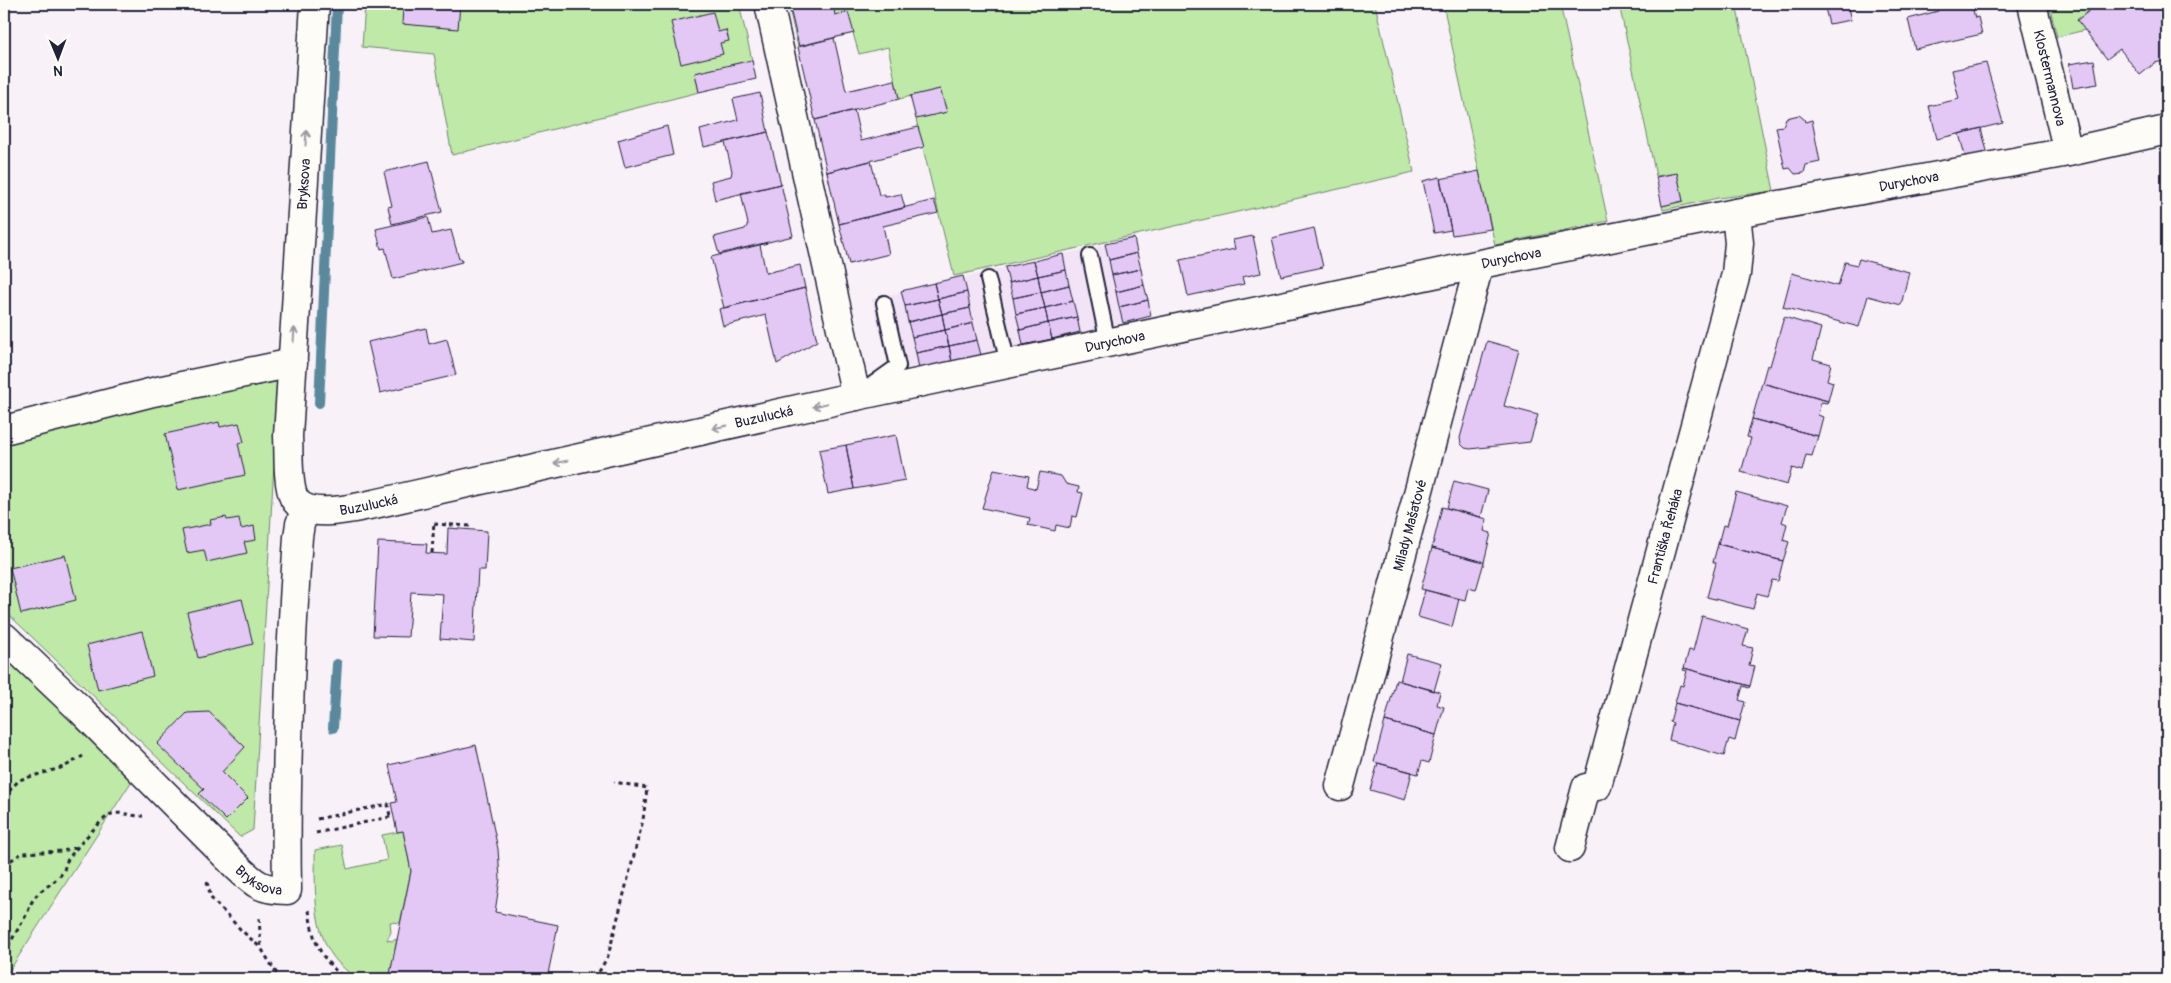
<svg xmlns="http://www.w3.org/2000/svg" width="2171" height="983" viewBox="0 0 2171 983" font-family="Pangolin,sans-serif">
<rect width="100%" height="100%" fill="#f8f1f7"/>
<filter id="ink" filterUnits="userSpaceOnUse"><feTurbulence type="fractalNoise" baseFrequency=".02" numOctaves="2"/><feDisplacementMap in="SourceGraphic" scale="10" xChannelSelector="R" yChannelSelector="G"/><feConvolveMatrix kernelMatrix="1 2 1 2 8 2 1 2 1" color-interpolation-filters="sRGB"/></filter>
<g filter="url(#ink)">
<path fill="#f2e4f6" d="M1134,238L1151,316L891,377L872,299Z"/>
<path fill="#bee9a6" stroke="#708670" d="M365,4H739L752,60L695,73L699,92L452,155L434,54L362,47Z
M788,4H1375L1414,172L954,276L916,119L947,112L940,89L899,99L888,47L859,54L853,33L798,47Z
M1443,4H1560L1608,221L1495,245Z
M1619,4H1736L1774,191L1718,198L1663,210L1662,206L1683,201L1677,173L1656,176Z
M2049,4H2089L2093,8L2078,20L2085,30L2057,37Z
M279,376L253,830L240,837L4,610V441Z
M4,653L135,776L4,979Z
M403,831L411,871L400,923L390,922L391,932L387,940L392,941L397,939L389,979C380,979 367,982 358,979C354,977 350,973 346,970C310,941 316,891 315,850L342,845L347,869L387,860L382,835Z"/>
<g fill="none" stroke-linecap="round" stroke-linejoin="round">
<path stroke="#5a899d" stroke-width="10" d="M319,403L337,4
M333,728L337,664"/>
</g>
<path fill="#e3c7f5" stroke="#22223b" d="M391,4H460L458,29L402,24L403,8L391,7Z
M789,4H833L835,15L848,12L854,33L799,46Z
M1824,4H1847L1851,20L1829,24Z
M1936,4H1975V6H1972L1975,18L1978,17L1982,34L1915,49L1908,19L1938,11Z
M2089,4H2167V60L2155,63L2140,75L2120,49L2107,59L2077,20L2093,8Z
M713,12L718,32L726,30L729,41L720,43L723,54L681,64L671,22Z
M834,38L846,91L895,80L899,99L815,120L798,47Z
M752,60L756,79L699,92L695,73Z
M2094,60L2098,84L2073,88L2069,64Z
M1986,63L2003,123L1937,139L1929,106L1959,99L1952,70Z
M940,89L947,112L916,119L910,96Z
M760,93L768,132L704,147L700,130L738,120L733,99Z
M854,110L861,141L918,127L924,147L827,172L815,120Z
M1799,115L1804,119L1805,122L1812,120L1820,162L1806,165L1804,173L1795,174L1790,168L1785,169L1776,127L1783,126L1786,118Z
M667,126L673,155L625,167L618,140Z
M1981,128L1988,155L1966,159L1959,134Z
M768,132L781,184L715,200L711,181L731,176L732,171L725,142Z
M429,161L442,212L392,224L388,207L392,206L384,172Z
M871,161L879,195L885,194V197L901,194L905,208L839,224L827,172Z
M1479,171L1491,229L1452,235L1440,179Z
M1677,173L1683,201L1662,206L1656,177Z
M1440,177L1451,230L1434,233L1423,181Z
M781,184L793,236L719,254L714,237L745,229L748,224L741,193Z
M934,200L938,213L883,226L889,254L849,264L839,224Z
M428,217L432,234L451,230L459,259L461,258L462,262L393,279L385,248L381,249L376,229Z
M1314,228L1323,267L1281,276L1272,238Z
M1253,236L1261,273L1242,277L1244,284L1188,296L1180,260L1235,249L1233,240Z
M1134,238L1137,253L1109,260L1105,244Z
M767,243L760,245L766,273L800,265L805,288L724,308L711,257Z
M1137,253L1141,269L1112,275L1109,260Z
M1063,254L1066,270L1038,276L1034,261Z
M1859,259L1909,272L1901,305L1868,296L1859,327L1783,307L1792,273L1838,286L1845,262L1857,265Z
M1034,261L1038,276L1009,283L1005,267Z
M1141,269L1144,285L1116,292L1112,275Z
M1066,270L1069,285L1041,292L1038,276Z
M963,276L967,292L938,299L934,283Z
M1038,276L1041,292L1013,298L1009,283Z
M934,283L938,299L905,306L901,291Z
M1069,285L1073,301L1045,308L1041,292Z
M1144,285L1148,300L1119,307L1116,292Z
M805,288L817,341L777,364L766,315L723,326L719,309Z
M967,292L970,308L942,314L938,299Z
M1041,292L1045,308L1016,314L1013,298Z
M938,299L942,314L908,322L905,306Z
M1148,300L1151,316L1123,323L1119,307Z
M1073,301L1077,317L1048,323L1045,308Z
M970,308L973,323L945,330L942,314Z
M1045,308L1048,323L1020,330L1016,314Z
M942,314L945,330L912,337L908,322Z
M1077,317L1080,332L1052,339L1048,323Z
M1784,317L1821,328L1813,359L1831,364L1827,380L1833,382L1828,401L1762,383L1767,365L1770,366Z
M973,323L977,340L949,346L945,330Z
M1048,323L1052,339L1023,345L1020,330Z
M426,328L429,344L447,339L456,375L380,393L368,342Z
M945,330L949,346L916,353L912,337Z
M977,340L981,355L952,362L949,346Z
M1487,341L1519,350L1504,406L1538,415L1530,442L1470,449L1465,448L1461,444L1460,438Z
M949,346L952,362L919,369L916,353Z
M1762,383L1828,401L1827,403L1821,402L1818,415L1823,417L1818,436L1752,419Z
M1752,419L1818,436L1812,456L1806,455L1802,471L1792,468L1787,485L1741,472L1751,438L1747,437Z
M219,422L220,427L239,423L244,442L238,443L245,475L178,490L165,434Z
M896,435L905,480L854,489L846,445Z
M846,445L854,489L828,494L819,450Z
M994,469L1029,476L1027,486L1036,489L1040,472L1061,476L1066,484L1079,487L1078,492L1083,493L1077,517L1072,516L1070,528L1056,525L1055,531L1028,525L1030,518L982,508Z
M1454,481L1488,490L1481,517L1447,508Z
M1736,492L1787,506L1782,522L1787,524L1783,540L1789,542L1783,561L1718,544L1723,525L1727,526Z
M1442,507L1487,519L1484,531L1491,533L1484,562L1432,548Z
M226,517L227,520L239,518L241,529L254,526L256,540L244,542L247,553L207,562L204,550L187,553L182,530L211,524L210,520Z
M448,528L487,531L485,570H478L474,642L440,639L443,594L411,592L408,637L373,636L378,542L427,544L426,553L447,554Z
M1718,544L1783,561L1778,581L1772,580L1767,596L1757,593L1753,609L1707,597L1716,563L1713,562Z
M1432,548L1484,562L1476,590L1468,588L1465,600L1421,589Z
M65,555L76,600L21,614L10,568Z
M1425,590L1459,599L1452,627L1418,617Z
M242,599L253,644L198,658L187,612Z
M1702,616L1748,629L1743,646L1753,648L1749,665L1755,666L1750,686L1684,668L1689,650L1693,651Z
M142,631L153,676L98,690L87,645Z
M1407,654L1442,663L1434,691L1400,681Z
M1684,668L1750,686L1749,688L1743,686L1739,700L1745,702L1740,721L1675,703L1680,685L1683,686L1687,671L1683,670Z
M1396,680L1440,692L1437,705L1444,707L1436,735L1385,721Z
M1675,703L1740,721L1735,741L1729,739L1724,756L1669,740L1673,723L1670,722Z
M209,712L245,747L222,772L248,798L226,820L199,794L204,789L157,744L187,713Z
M1385,721L1436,735L1429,763L1422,761L1418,774L1374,762Z
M476,745L498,849L500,879L495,912L558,925L547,979H389L411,871L403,831L397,832L391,803L397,802L389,765Z
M1378,763L1412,772L1405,800L1370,790Z"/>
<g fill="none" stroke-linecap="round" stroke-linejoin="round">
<g stroke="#22223b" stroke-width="18">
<path id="lane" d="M1090,256L1108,343
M988,279L1008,364
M870,386L898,366L884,303"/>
</g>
<g stroke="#22223b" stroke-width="31">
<g id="street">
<path id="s1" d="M315,4L288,436C289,453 287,483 294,498C306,521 354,508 374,504L856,396L1495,261L1736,213L2068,152L2167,130"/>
<path d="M769,4L856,396"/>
<path id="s2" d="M2032,4L2068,152"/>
<path d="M4,430L153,392L293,363"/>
<path id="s3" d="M4,637L81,710L237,867C255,884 261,890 287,890C285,772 290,655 298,537L300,524L306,509"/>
<path id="s4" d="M1340,786L1479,265"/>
<path id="s5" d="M1570,848L1586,788L1597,786L1736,274L1739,243L1736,213"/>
</g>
</g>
<path stroke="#22223b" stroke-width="3" stroke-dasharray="4 4" stroke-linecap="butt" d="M434,524L471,526
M432,553L434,521
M4,797L19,780L64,767L83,756
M317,819L388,804L390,817
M316,833L394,816
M4,865L22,853L63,851L78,847
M207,882L211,898L241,930L261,948
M309,910C313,942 320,959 346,979
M259,918L261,948L280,979
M4,953L28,912C34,888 52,888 63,872C65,869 65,864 67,861C73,851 100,821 109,815C119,810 132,817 143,816
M595,979L608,956L643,820L647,788L614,782"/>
<use href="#lane" stroke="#fdfcf7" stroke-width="14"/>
<use href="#street" stroke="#fdfcf7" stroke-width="28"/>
</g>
<defs><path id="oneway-shaft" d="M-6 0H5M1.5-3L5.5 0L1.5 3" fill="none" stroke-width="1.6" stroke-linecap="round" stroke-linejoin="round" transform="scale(1.25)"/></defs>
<g stroke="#9a9aa2">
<use href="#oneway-shaft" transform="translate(306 138) rotate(-86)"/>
<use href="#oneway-shaft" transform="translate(294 335) rotate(-86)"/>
<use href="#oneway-shaft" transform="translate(820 405) rotate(167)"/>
<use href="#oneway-shaft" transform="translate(720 427) rotate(168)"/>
<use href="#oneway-shaft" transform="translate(561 462) rotate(168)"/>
</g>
</g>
<g text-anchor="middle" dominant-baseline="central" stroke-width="5" stroke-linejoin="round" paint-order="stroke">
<g font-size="14" fill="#22223b" stroke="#fdfcf7">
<text stroke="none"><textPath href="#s2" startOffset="76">Klostermannova</textPath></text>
<text stroke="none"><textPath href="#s1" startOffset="2149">Durychova</textPath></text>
<text transform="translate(304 184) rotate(-86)">Bryksova</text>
<text stroke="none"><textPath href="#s1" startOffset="1744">Durychova</textPath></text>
<text stroke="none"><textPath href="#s1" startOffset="1339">Durychova</textPath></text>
<text stroke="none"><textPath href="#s1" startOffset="980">Buzulucká</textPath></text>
<text stroke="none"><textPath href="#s1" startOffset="575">Buzulucká</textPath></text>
<text stroke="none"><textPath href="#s4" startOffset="270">Milady Mašatové</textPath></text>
<text stroke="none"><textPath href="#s5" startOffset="332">Františka Řeháka</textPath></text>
<text stroke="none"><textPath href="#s3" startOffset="354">Bryksova</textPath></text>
</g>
</g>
<rect width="2171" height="983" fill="none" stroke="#fdfcf7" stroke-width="20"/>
<rect x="10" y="10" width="2151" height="963" fill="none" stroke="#22223b" stroke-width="2" filter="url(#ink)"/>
<g transform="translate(58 58) rotate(179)" stroke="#fdfcf7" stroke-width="4" paint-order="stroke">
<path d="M0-4L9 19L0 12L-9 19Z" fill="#22223b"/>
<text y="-8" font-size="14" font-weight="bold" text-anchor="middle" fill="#22223b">N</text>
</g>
</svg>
